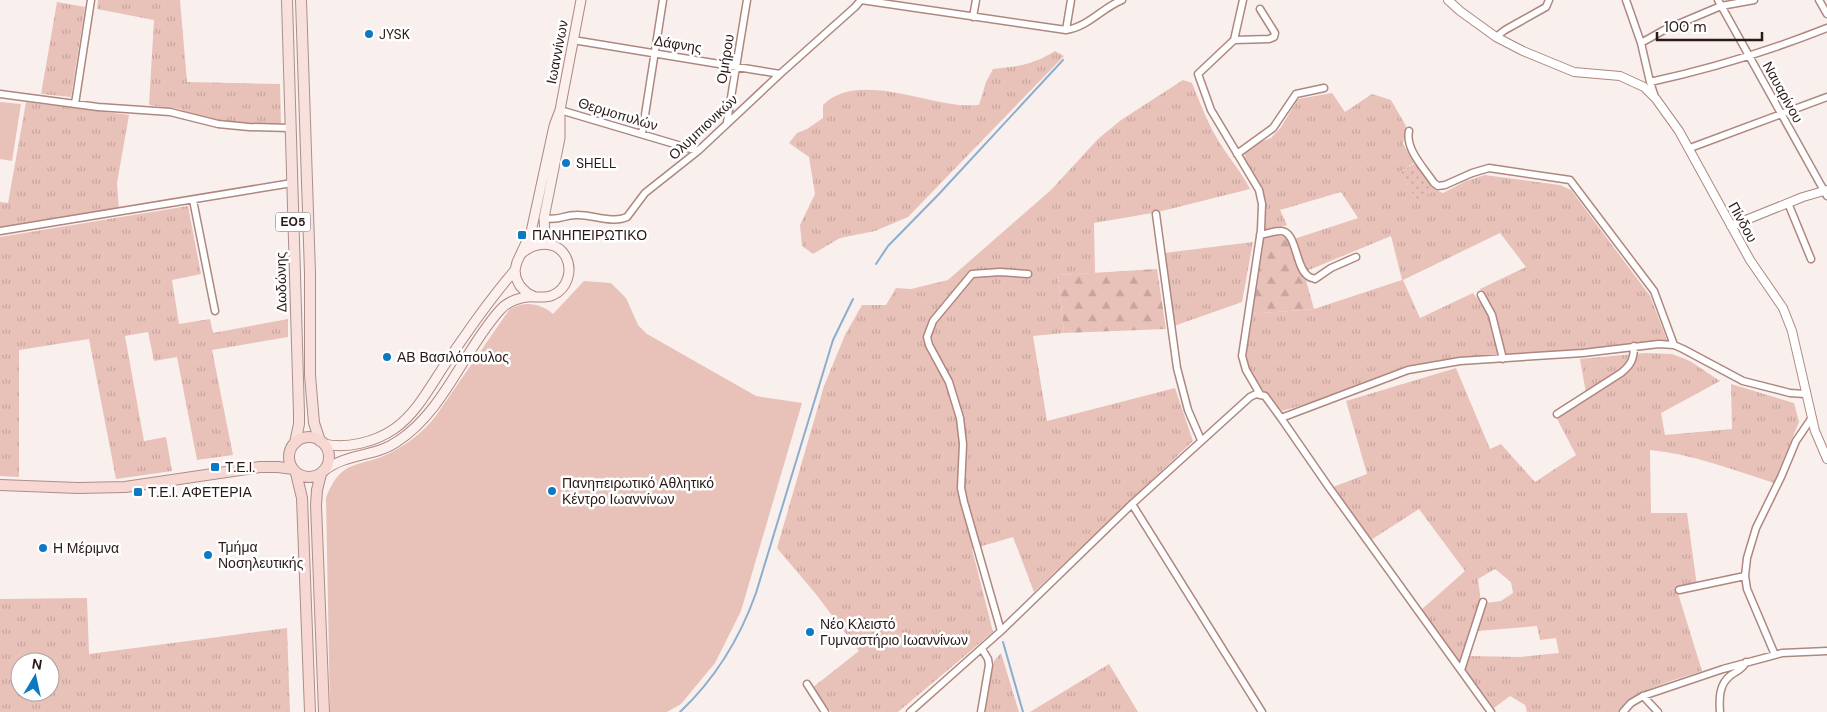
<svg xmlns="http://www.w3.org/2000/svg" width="1827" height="712" viewBox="0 0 1827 712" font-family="'DM Sans',sans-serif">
<defs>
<pattern id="grass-tufts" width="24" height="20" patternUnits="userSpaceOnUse" patternTransform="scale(1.25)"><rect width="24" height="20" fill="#e8c1b9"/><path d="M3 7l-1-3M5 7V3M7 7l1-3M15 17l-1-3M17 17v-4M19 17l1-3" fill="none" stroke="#c7a59e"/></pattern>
<pattern id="forest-firs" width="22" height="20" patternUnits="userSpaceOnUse" patternTransform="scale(1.25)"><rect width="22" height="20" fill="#e8c1b9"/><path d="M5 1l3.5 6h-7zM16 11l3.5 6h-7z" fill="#c7a59e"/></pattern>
<pattern id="park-dots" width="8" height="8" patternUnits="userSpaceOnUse" patternTransform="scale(1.25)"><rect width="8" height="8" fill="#e8c1b9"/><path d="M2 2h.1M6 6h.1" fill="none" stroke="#c7a59e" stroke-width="1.8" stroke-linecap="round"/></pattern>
</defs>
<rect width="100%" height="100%" fill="#f9f0ee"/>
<path fill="url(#grass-tufts)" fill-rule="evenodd" d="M98,0H180L187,82L280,84L281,125H254L217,121L194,116L179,109L149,105L154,20L97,9Z
M57,2L85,7L71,97L41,94Z
M1055,51L1064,56L908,217L875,231L840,238L813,254L802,246L800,225L815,194L809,157L789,143L797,133L807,129L823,118V105C853,74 915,99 952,104C961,106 970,105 979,105L986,82L993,69C1017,67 1035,64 1055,51Z
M1183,80L1192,83C1200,102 1207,122 1218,140C1228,157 1241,171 1250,189L1158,212L1094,223L1095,273L1058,275L1064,333L1033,336L1047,421L1175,388L1193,441L1034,592L1013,537L972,549L993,632L898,712H831L812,688L859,651L815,593L777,548L824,386L845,335L862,305H886L896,288L911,289L948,280L1051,190L1098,139L1121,120Z
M1332,93L1345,112L1372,94L1391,100L1406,126L1403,144L1414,163L1400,172L1417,200L1436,190L1443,193L1466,181L1485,175L1560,185L1571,190L1650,296L1667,340L1640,342L1595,349L1505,355L1495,315L1480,289L1526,267L1500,233L1403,280L1420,318L1473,293L1490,316L1499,356L1459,357L1406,366L1317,401L1282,411C1272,401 1250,377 1247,364C1242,349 1248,329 1250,314L1314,309L1402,280L1391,236L1304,272L1294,239L1358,218L1341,192L1280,210L1287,225L1263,232C1268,195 1262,189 1244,158L1245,153L1260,142L1271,138L1281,127L1298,99Z
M26,102L129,115L117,183L119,209L0,228V202L8,203Z
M188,206L201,274L172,280L179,324L210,319L213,333L288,319V337L212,350L233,455L197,460L177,357L154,361L148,332L125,336L144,441L166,437L172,471L116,479L89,339L19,350V477L0,476V237Z
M1253,242L1242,302L1174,326L1164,253Z
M1645,353L1672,354L1690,361L1720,381L1661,413L1665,435L1732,429L1731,384L1794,403L1799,422L1774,483C1734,470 1692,454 1650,450L1651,513H1687L1697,586L1677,590L1702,671C1680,679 1631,690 1619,712H1527L1525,705L1510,696L1494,708L1465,669L1469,656L1520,657L1559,653L1556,638L1540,640L1537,626L1477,631L1486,603L1501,601L1513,593L1511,582L1495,569L1478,579L1481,602L1464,654L1459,663L1421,610L1465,571L1419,509L1371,540L1333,487L1367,474L1346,401L1456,368L1490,449L1501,444L1535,482L1576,455L1554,413L1586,393L1580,359Z
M87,598L89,654L287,628L290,712H0V599ZM20,662H50V692H20Z
M1001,653L1019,712H984L994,661Z
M1109,664L1138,712H1030Z"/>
<path fill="url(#forest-firs)" d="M1278,235L1287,238L1300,273L1305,277L1314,309L1250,314L1262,237Z
M1157,269L1166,329L1064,333L1058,275Z"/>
<path fill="url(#park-dots)" d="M1417,162L1436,190L1417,201L1400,172Z"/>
<path fill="#e8c1b9" d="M0,102L21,104L12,161L0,159Z
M584,281L611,283L626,298L638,325L647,334L756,396L802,403L741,611L715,663L681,704L667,712H330L326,498C342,456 360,469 392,452C409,443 423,432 435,417L509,310C523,300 541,303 553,314Z"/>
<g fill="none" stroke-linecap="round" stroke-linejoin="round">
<path stroke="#8baecf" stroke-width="2" d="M876,264L888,246L938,195L1063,60
M1003,642L1023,712
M680,712C715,679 740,638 756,593L833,340L853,299"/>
<g stroke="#ae877f" stroke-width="9">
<path id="minor" d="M861,0L1066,30C1088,27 1102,8 1122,0
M1626,0L1641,43L1650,82L1655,97
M1718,0L1827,196
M1819,0L1827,14
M1260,9L1275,33L1274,37L1269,39L1234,40L1198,74L1211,110L1259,190L1262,204L1261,230L1242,356L1246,370L1260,394
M973,17L976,0
M1066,30L1071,0
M1496,37L1505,30L1546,7L1549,0
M573,40L780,74
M1234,40L1243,0
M1641,43L1664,30L1721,6L1754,0
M1650,82C1710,69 1769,51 1827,28
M0,94L98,107L170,112L218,124L249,127L290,128
M75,104L91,0
M560,110L698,151
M727,122L747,0
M1409,131C1405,149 1424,168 1434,183L1438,186L1445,185L1472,173L1489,168L1570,180L1654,291L1674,345
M642,134L663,0
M1690,148L1827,97
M1237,154L1273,128L1296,94L1324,88
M193,200L215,311
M1788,203L1811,259
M1156,214L1177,368L1188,410L1201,440
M544,218C560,221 563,215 576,215C591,214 612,224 627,217L645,193L698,151L780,74L855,7L861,0
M0,231L292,183
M1260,235C1266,234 1273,231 1280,231C1297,230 1295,268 1308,276C1310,278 1313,278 1315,279L1331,268L1356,257
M1481,295L1492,315L1503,359
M1557,414L1621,373C1631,365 1634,359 1634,346
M1281,418L1408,370L1460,361L1583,353L1659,344L1674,345L1683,349L1743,381L1790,393L1805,394
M1132,504L1262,712
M1679,590L1745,576
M1001,631L964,502L961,488L963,444L960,418L949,382L929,345L927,337L933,321L972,274L1000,272L1028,274
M1775,655L1747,589L1745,576L1747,558L1756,528L1781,477L1796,441L1811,419
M1461,670L1483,602
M807,684L825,712
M1643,696L1658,712
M910,712L1001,631L1132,504L1250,397L1256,394L1265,396L1281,418L1328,486L1491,712
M981,712L989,665L988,659L982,649
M1623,712L1631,703L1643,696L1723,669L1782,653L1827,651
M1720,712C1719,698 1719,684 1731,675C1737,671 1743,669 1746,662"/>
</g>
<g stroke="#ae877f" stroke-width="10">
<path id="tertiary" d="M1448,0L1460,11L1496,37L1523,51L1574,72L1620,76L1644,87L1656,99L1679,131L1750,260L1783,308L1792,331L1815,431L1827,459
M1731,226L1803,197L1827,190"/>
</g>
<g stroke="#ae877f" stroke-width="11">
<path id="secondary" d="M551,245L545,235L544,218L560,138V113
M535,297L527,293L520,286L516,278L515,270L517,262L531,232L554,126L560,110L581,0
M324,444C347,449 375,442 394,429C417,413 431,385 446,363C468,331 490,299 515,270
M325,470C347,453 376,457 398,441C444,411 464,350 500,310C508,301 522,296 534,297C541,297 547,298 553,295C567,289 573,271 566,257C556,239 534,242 521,254"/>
</g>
<g stroke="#ac8e89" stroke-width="12">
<path id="primary" d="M287,0L299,413V424L295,443
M301,0L310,273V375L314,423L320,441"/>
</g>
<g stroke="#ac8e89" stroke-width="12">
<path id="trunk" d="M289 457a20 20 0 1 1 40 0a20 20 0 1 1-40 0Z
M296,473L302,498L310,712
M321,474L317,490L316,505L324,712
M0,485L78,488L125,487L260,467H278L293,469"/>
</g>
<use href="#minor" stroke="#fff" stroke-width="6"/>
<use href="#tertiary" stroke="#fff" stroke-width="8"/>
<use href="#secondary" stroke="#fbf0ee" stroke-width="9"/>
<use href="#primary" stroke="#f8e1dd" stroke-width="10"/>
<use href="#trunk" stroke="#f6d7d2" stroke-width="10"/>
</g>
<g fill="#0d79c4" stroke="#fff" stroke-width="2">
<circle cx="369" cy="34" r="5"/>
<circle cx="566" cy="163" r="5"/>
<rect x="517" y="230" width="10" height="10" rx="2.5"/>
<circle cx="387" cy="357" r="5"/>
<rect x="210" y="462" width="10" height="10" rx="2.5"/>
<circle cx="552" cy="491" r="5"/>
<rect x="133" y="487" width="10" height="10" rx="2.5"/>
<circle cx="43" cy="548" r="5"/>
<circle cx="208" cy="555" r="5"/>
<circle cx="810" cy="632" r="5"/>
</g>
<g text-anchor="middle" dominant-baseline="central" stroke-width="5" stroke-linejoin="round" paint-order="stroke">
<rect fill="#fff" stroke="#695f5d" stroke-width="1" x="275.5" y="212.5" width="35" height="19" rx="4"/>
<g font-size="12" font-weight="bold" fill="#291a17">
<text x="293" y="222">ΕΟ5</text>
</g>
<g font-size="14" fill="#291a17" stroke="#fff" text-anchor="start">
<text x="379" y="34">JYSK</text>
<text x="576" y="163">SHELL</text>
<text x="532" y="235">ΠΑΝΗΠΕΙΡΩΤΙΚΟ</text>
<text x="397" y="357">ΑΒ Βασιλόπουλος</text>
<text x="225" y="467">Τ.Ε.Ι.</text>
<text x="562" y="483">Πανηπειρωτικό Αθλητικό<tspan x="562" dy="16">Κέντρο Ιωαννίνων</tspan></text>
<text x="148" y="492">Τ.Ε.Ι. ΑΦΕΤΕΡΙΑ</text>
<text x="218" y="547">Τμήμα<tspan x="218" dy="16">Νοσηλευτικής</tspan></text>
<text x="53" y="548">Η Μέριμνα</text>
<text x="820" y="624">Νέο Κλειστό<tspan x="820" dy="16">Γυμναστήριο Ιωαννίνων</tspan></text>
</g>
<g font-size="14" fill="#291a17" stroke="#fff">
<text transform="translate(678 44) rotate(9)">Δάφνης</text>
<text transform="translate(557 52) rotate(-79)">Ιωαννίνων</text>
<text transform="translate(725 59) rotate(-81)">Ομήρου</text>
<text transform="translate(1783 92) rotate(61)">Ναυαρίνου</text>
<text transform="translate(618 114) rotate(17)">Θερμοπυλών</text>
<text transform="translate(703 127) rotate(-43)">Ολυμπιονικών</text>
<text transform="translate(1743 222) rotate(61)">Πίνδου</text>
<text transform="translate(281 282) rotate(-91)">Δωδώνης</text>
</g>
</g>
<g transform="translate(35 677) rotate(9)"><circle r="24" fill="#ffffff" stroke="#a9a3a2"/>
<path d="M0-4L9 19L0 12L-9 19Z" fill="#0d79c4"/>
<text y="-8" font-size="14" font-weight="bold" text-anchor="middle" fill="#291a17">N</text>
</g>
<path d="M1657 32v8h105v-8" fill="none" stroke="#291a17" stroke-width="2.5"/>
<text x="1664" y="32" font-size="15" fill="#291a17" stroke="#ffffff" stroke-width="4" paint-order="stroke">100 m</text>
</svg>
